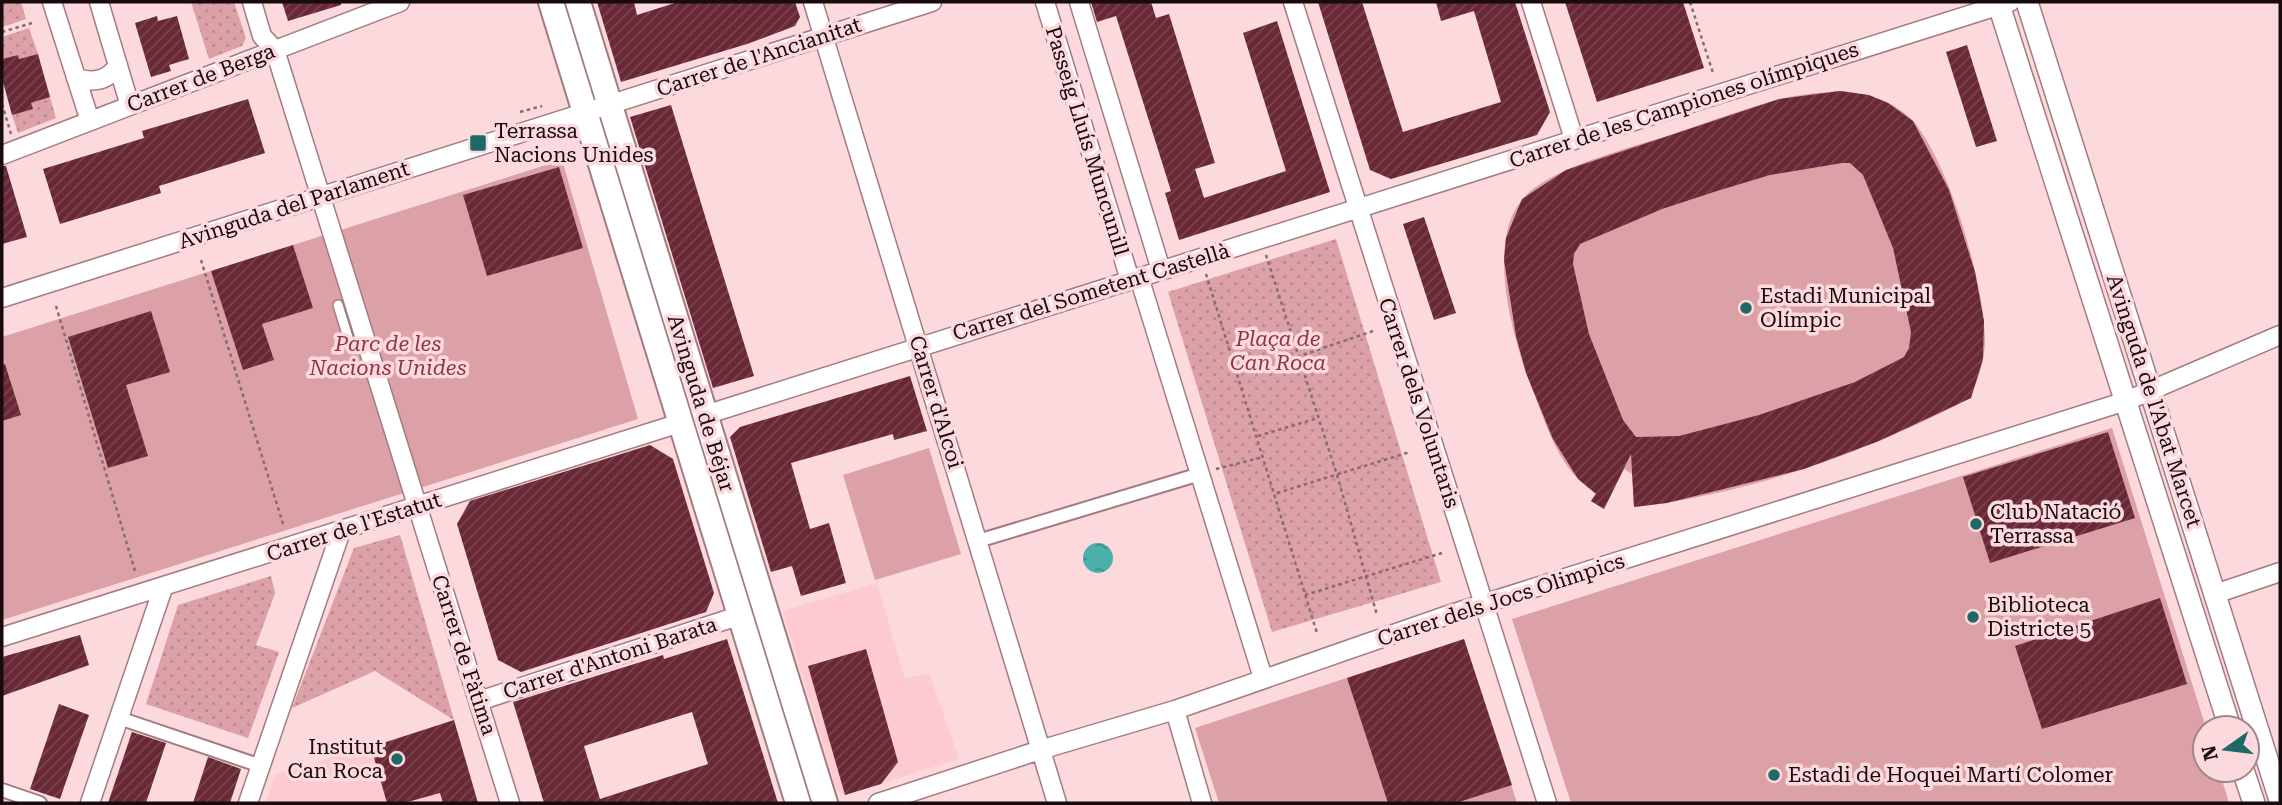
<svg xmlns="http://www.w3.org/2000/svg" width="2282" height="805" viewBox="0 0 2282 805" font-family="'Roboto Serif',serif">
<defs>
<pattern id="grass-dots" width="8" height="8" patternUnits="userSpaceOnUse" patternTransform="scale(1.75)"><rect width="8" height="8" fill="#dca0a7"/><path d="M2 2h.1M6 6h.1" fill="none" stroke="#bc888f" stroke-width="1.8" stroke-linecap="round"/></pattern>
<pattern id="water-ripples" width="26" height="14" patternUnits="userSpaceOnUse" patternTransform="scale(1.75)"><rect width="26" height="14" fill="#4bb0aa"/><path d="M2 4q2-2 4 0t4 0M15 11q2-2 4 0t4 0" fill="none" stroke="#3d8d89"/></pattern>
<pattern id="building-hatch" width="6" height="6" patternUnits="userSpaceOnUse" patternTransform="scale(1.75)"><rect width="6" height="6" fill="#692835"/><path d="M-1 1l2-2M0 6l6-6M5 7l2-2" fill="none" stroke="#79444f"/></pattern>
</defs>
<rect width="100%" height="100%" fill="#fbd9dc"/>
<path fill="#fdcad0" d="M877,583L905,679L929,673L959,759L845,795L837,791L783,611Z
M454,720L478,803H266L275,775Z"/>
<path fill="url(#grass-dots)" d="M2,2H21L26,19L2,27Z
M191,2H234L246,38L242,46L209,59Z
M29,28L38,54L19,59L18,55L2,59V37Z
M50,97L56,118L18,133L12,115L31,103Z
M1336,239L1441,582L1272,632L1168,292Z
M400,535L454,720L375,671L292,708L354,548Z
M271,576L275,593L256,645L279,652L248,738L146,704L178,605Z"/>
<path fill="#dca0a7" d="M1840,91C1867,94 1894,100 1913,121C1950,164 1984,283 1985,339C1985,357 1980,374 1973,391L1940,371L1961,403C1859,455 1747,494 1634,507L1632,474L1624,469L1604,509L1591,501L1597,491C1560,477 1545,420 1531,386C1513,339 1486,244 1521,201C1547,167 1635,147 1676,133C1709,122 1743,109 1777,100C1797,94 1819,93 1840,91Z
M562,160L638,419L2,620V337Z
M2112,428L2206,728L2205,770H2219L2229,803H1571L1512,619Z
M929,448L961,554L875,580L843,475Z
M1464,639L1517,803H1219L1195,728Z"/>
<path fill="url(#water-ripples)" d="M1083 558a15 15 0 1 1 30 0a15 15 0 1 1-30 0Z"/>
<path fill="url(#building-hatch)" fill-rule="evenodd" d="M282,2H341V5L288,21Z
M597,2H634L637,15L678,2H795L800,17L795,26L747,44L621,82Z
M1091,2H1151L1156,18L1169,14L1215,163L1195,169L1204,198L1286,171L1243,33L1277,21L1330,192L1179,240L1165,193L1171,191L1116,16L1097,22Z
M1318,2H1362L1403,132L1501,102L1474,11L1441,21L1436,2H1515L1550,112L1537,135L1391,179L1370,170Z
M1565,2H1683L1704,68L1597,102Z
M157,16L158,21L177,16L189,59L169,65L171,71L151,77L135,23Z
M1967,45L1997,141L1976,147L1946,52Z
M38,54L50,97L31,103L33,109L12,115L2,78V59L18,55L19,59Z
M1840,91L1869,95L1888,103L1913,121L1949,190L1975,272L1984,321L1983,359L1971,398L1879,441L1804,469L1667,503L1634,507L1631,454L1604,509L1591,501L1596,494L1578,479L1553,439L1526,373L1516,336L1504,260L1506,238L1522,199L1566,170L1779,99ZM1842,163H1850L1863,175L1893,248L1911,332L1909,348L1904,357L1855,382L1759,415L1679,436L1636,437L1623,420L1589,334L1573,264L1574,254L1580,244L1662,209L1717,191L1770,175Z
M248,99L265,153L159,186L161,193L60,224L43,169L144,138L142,131Z
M671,105L754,376L713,388L630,117Z
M2,166H6L27,237L2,244Z
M559,167L583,248L487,276L463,195Z
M1424,217L1456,313L1434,320L1403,224Z
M293,245L313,308L262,324L274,360L243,370L211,271Z
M151,311L170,372L126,385L148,456L108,468L68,337Z
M5,364L21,415L2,421V365Z
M910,376L927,431L894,440L893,434L791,463L810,529L829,523L846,583L801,596L792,566L771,572L730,437L740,427Z
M2108,432L2135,518L1990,563L1963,477Z
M650,445L673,459L714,593L706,612L521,672L498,660L457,524L470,501Z
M2160,598L2187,684L2042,729L2015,646Z
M80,635L89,665L2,696V657Z
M727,639L778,803H544L513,702L663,655L664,659ZM692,712L708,764L600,799L584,746Z
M1464,639L1512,785L1456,803H1388L1347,678Z
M866,649L898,762L881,784L845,795L808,666Z
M59,704L89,715L60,799L30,789Z
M454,720L478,803H443L440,793L404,803H387L371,747Z
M132,732L166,743L146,803H108Z
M208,757L241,769L230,803H193Z"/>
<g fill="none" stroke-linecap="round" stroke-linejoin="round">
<g stroke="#a27c80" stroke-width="12">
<path id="service" d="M338,305L350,344L366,347"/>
</g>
<g stroke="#a27c80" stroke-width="16">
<path id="pedestrian" d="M978,541L1200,474
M119,718L261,766
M2,790L40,803"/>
</g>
<g stroke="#a27c80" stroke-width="21">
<path id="minor" d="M52,2L90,121
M99,2L130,106
M252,2L262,36L275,50L510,803
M813,2L1057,803
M1045,2L1130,280
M1079,2L1161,270
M1293,2L1547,803
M1531,2L1574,139
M76,78C93,83 108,81 118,65
M2,155L400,2
M1139,277L1263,678
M2,298L932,2
M705,415L2010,2
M2215,594L2280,572
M2,637L680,423
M479,701L741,615
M1175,710L1202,803
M90,803L163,588
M248,803L341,531
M878,803L1040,750L1175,710L1451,614L2126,401L2280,335"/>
</g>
<g stroke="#a27c80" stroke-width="24">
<path id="tertiary" d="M1998,2L2230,728
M2027,2L2280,800
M2243,770L2254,803"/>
</g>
<g stroke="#a27c80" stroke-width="28">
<path id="secondary" d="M551,2L798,803
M578,2L825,803"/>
</g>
<path stroke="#846d70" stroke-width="2.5" stroke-dasharray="3.5 3.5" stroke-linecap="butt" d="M1690,2L1713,73
M2,32L32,23
M2,104L11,134
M520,112L542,106
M1266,255L1337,475L1377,615
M201,260L283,524
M1206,274L1317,633
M56,306L135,571
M1297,357L1373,331
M1258,436L1318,418
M1216,469L1263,457
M1277,493L1410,452
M1305,595L1442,553"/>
<use href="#service" stroke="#fff" stroke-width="9"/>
<use href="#pedestrian" stroke="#fff" stroke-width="12"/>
<use href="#minor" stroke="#fff" stroke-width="18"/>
<use href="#tertiary" stroke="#fff" stroke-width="21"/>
<use href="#secondary" stroke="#fff" stroke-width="24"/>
</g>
<g fill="#1e6965" stroke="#fbd9dc" stroke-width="2.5">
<rect x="469" y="134" width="18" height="18" rx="3.5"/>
<circle cx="1746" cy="308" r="7"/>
<circle cx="1976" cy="524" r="7"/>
<circle cx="1973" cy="617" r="7"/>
<circle cx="397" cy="759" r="7"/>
<circle cx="1774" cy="775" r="7"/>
</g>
<g text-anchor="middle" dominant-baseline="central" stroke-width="7" stroke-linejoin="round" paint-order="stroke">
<g font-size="21" fill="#180b0d" stroke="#fbd9dc">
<text transform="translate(759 57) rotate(-18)">Carrer de l'Ancianitat</text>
<text transform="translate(201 78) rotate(-21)">Carrer de Berga</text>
<text transform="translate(1684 105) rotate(-18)">Carrer de les Campiones olímpiques</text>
<text transform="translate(1087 141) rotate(73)">Passeig Lluís Muncunill</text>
<text transform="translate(294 205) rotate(-18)">Avinguda del Parlament</text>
<text transform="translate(1091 292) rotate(-17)">Carrer del Sometent Castellà</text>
<text transform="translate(2154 401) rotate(72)">Avinguda de l'Abat Marcet</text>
<text transform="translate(936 402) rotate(73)">Carrer d'Alcoi</text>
<text transform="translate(701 403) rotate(73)">Avinguda de Béjar</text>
<text transform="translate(1419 403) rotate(72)">Carrer dels Voluntaris</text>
<text transform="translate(354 527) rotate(-18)">Carrer de l'Estatut</text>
<text transform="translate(1501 600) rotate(-18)">Carrer dels Jocs Olimpics</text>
<text transform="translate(464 655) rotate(72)">Carrer de Fàtima</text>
<text transform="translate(610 658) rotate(-18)">Carrer d'Antoni Barata</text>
</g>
<g font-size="21" fill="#180b0d" stroke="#fbd9dc" text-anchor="start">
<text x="494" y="131">Terrassa<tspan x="494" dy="24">Nacions Unides</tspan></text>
<text x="1760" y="296">Estadi Municipal<tspan x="1760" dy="24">Olímpic</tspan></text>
<text x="1990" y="512">Club Natació<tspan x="1990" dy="24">Terrassa</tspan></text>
<text x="1987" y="605">Biblioteca<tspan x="1987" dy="24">Districte 5</tspan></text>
<text x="383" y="747" text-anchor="end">Institut<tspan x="383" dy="24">Can Roca</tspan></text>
<text x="1788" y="775">Estadi de Hoquei Martí Colomer</text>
</g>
<g font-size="21" font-style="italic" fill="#8f3447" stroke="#fbd9dc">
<text x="1278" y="339">Plaça de<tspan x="1278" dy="24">Can Roca</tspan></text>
<text x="388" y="344">Parc de les<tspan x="388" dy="24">Nacions Unides</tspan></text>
</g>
</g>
<rect width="2282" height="805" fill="none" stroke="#180b0d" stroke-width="7"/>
<g transform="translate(2226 749) rotate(256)"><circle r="33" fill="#fbd9dc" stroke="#a08789" stroke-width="2"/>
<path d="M0-5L12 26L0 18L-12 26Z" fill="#1e6965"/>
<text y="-10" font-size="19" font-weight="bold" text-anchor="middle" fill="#180b0d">N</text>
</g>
</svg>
